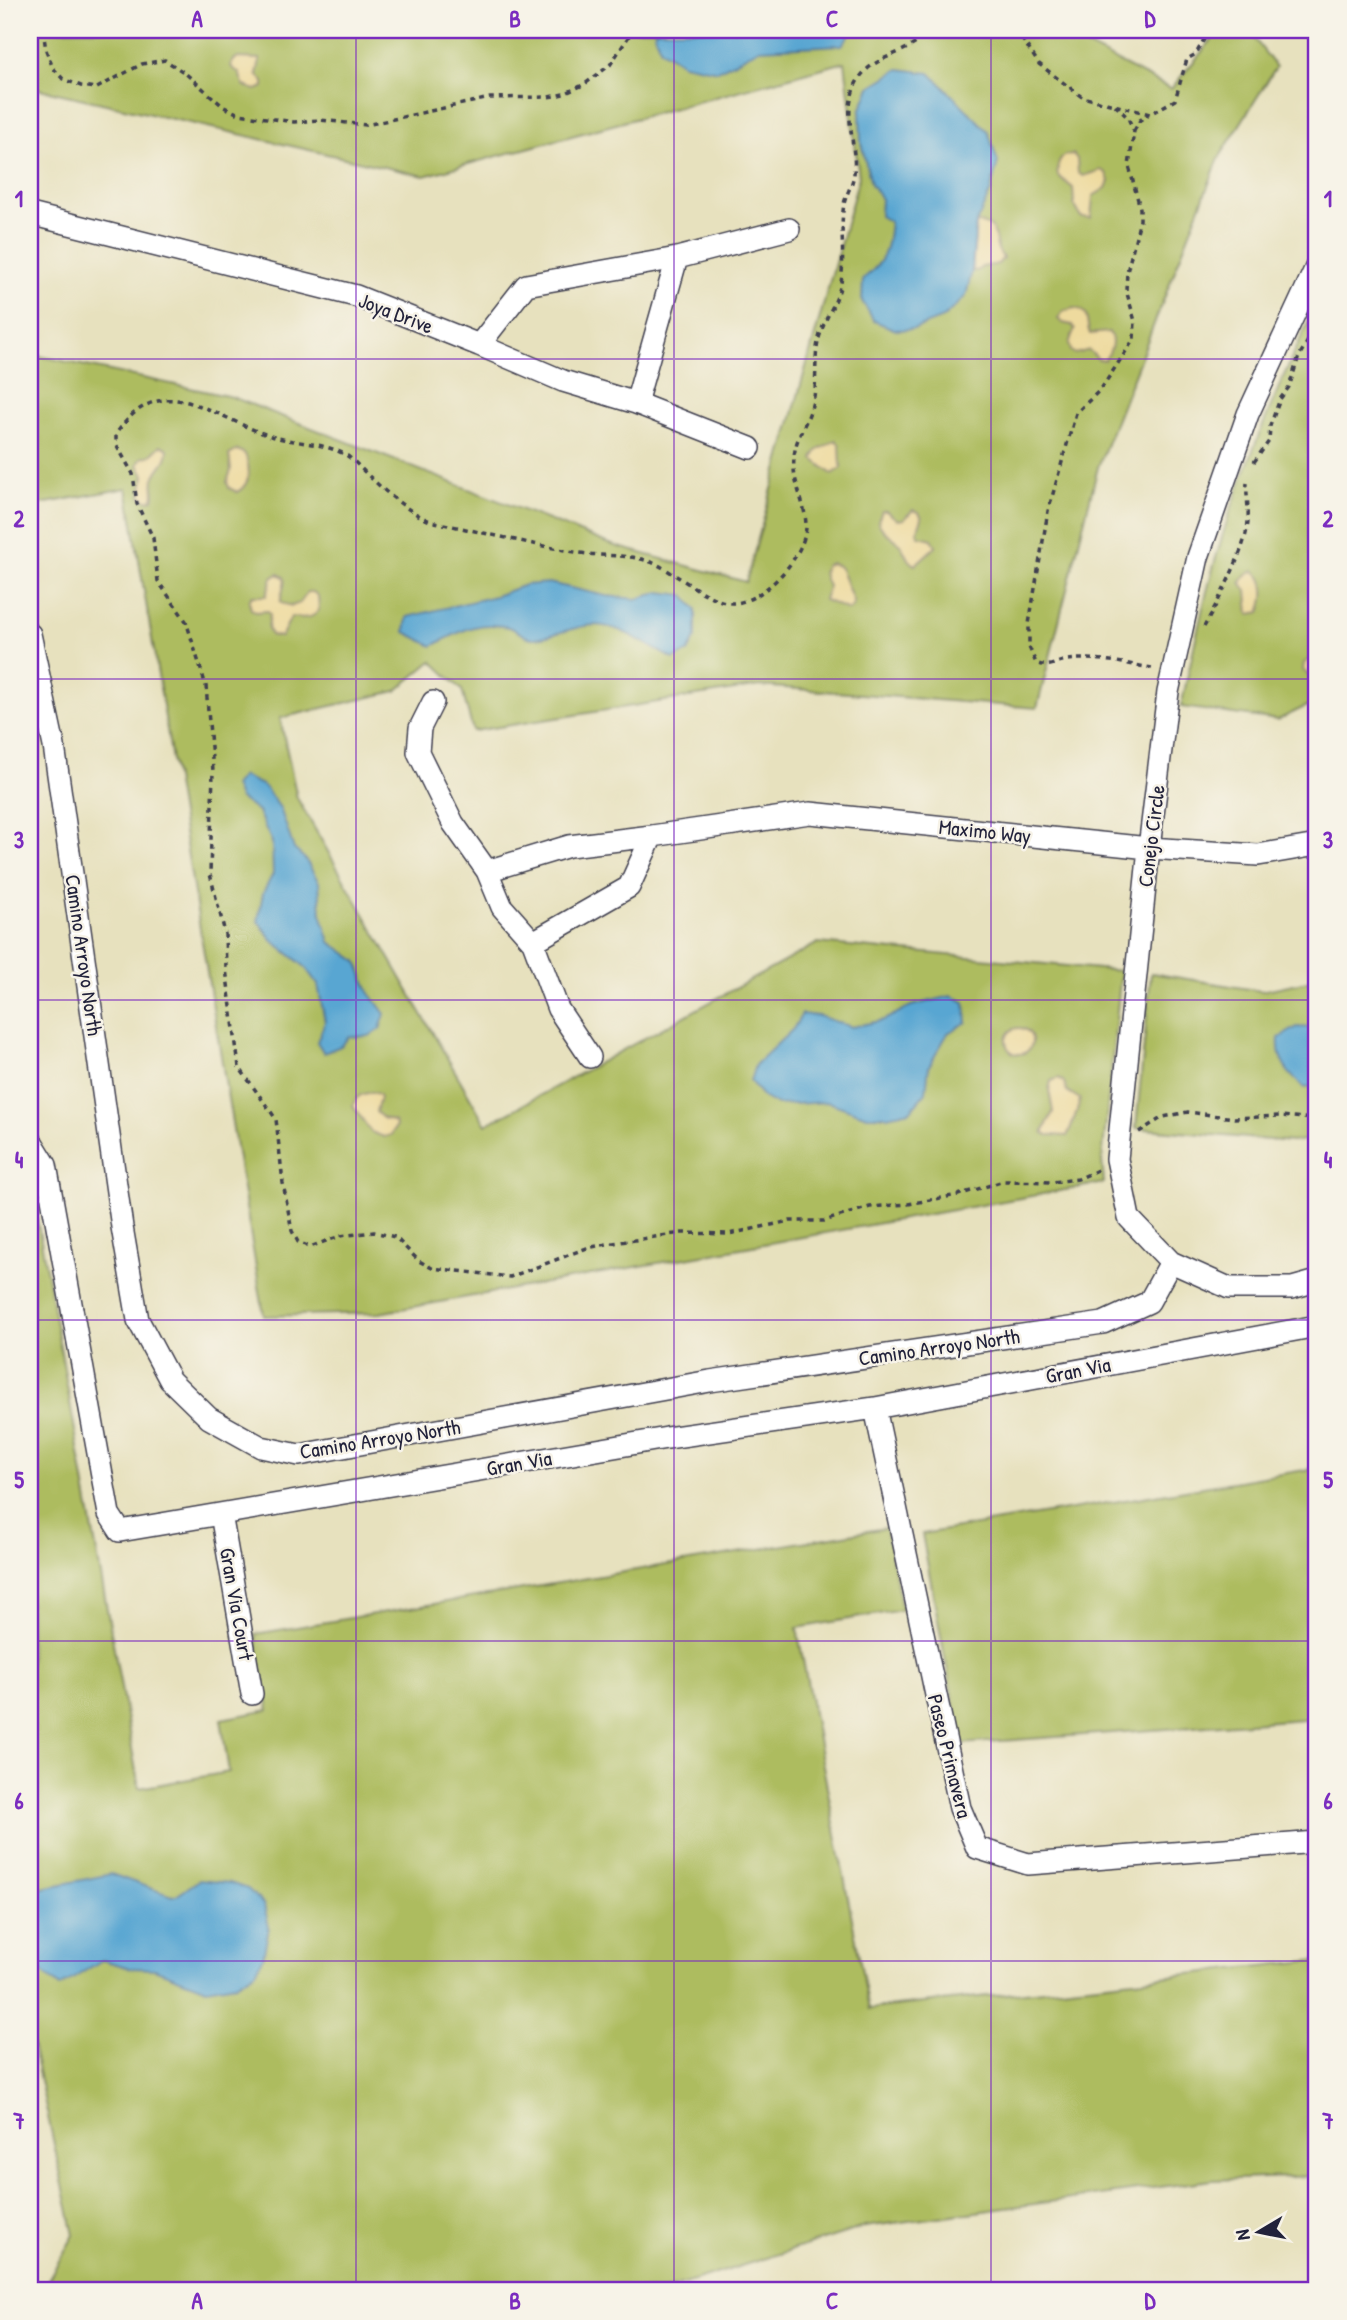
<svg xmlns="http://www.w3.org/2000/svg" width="1347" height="2320" viewBox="0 0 1347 2320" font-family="'Patrick Hand',sans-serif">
<rect width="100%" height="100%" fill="#f7f3e8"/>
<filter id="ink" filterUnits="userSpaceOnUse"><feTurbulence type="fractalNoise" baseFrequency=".0143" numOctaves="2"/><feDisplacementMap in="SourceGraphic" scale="14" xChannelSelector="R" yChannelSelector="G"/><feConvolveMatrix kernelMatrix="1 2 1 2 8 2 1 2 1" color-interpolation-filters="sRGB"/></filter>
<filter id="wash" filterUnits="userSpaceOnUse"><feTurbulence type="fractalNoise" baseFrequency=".00686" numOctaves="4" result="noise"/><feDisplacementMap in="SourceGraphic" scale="28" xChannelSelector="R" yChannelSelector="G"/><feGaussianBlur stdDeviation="1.57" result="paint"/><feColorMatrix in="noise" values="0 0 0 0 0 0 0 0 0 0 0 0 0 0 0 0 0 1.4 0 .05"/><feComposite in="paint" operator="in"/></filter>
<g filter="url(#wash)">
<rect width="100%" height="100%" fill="#e7e1be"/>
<path fill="#adbc5f" stroke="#686f4d" stroke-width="2" d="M30,30H1056L1171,89L1220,30H1248L1276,67L1219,158L1098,467L1037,708L760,686L473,731L462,690L432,661L396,691L280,718L297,798L486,1125L818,943L1121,971L1102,1161L1104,1183L379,1313L264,1316L127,488L30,506V354L232,397L615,546L746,582L859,177L845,62L424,176L35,88L30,59Z
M1317,304V701L1278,720L1181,707C1195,642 1208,578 1229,515C1254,443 1284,372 1317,304Z
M1151,973L1261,991L1317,979V1138L1292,1142L1136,1128Z
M30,1179L139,1788L229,1772L221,1719L269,1710L255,1634L886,1528L902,1610L797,1628L869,2009L1317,1960V2176L1212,2180L864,2227L665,2290H42L74,2235L30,2035Z
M1317,1468V1718L961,1744L922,1534Z"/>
<path fill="#eeda9e" stroke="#887e6c" stroke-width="2" d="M236,58L260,59L257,75L264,82V87L256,90L244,86L239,73L232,68L231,64Z
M1073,154L1077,159L1078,173L1083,176L1101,170L1106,173L1109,181L1106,188L1093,196L1091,218L1081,217L1074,204L1073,188L1058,176C1056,167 1058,161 1065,155Z
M976,223C997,224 993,232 997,247C998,251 1001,254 1003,258L998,264L982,267L977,271L972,270Z
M1074,308C1091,311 1085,322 1090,334L1109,332C1115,341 1111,352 1104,360L1098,359L1089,350L1075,354L1071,351L1069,343L1075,329L1072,325L1063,323L1058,319L1063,311Z
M836,440L840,445L841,468L832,474L813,459L817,451Z
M161,445L168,449C168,462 160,465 155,476C151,483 156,491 153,499L149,501L141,497L144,475L138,465L141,458L151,455Z
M238,450L245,454C250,467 252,484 237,492L229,488L227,482L231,470L229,455Z
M913,510L919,512L922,518L917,532L919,536L932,539L936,546L915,565C905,561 906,550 898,542C890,534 882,533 878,521L882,511H886L898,520L904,519Z
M831,563L838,566L841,570L853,601V605L849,610L824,600L828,587C826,578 820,575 826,565Z
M1254,571C1267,579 1266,599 1260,612L1249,614L1247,591L1241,582L1247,574Z
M278,574L284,577C287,586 279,594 281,603L292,606L300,603L307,592H313L318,596L319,610C311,621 303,617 291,617L281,637L271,635L268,628L270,614L267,611L256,612L251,609L249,601L252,596H266L272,578Z
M1317,654V673L1308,675L1303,670L1304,663Z
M1006 1041a13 13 0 1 1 26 0a13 13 0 1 1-26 0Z
M1059,1078L1064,1082L1067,1091L1080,1099C1080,1104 1070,1130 1067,1136L1047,1135L1043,1132L1053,1112L1049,1090L1051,1081Z
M372,1092L378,1094L380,1097L376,1112L383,1118L395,1122L396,1126L391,1135L384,1137L371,1132L353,1106C355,1096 362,1094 372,1092Z"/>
<path fill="#58a6d2" stroke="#3d6486" stroke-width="2" d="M656,30H853L842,45L759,49L718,71L683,64L661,50L654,34Z
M899,69L930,73L988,131L998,162L990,193L976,223L972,270L966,296L943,318L914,329L896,330L874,321L862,301L863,279C886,261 887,250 890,222L880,216L881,199L871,184L861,143L860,111L870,87Z
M549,583L606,596L637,599L660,592L684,595L696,609V637L688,652L674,659C644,646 621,621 585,626C572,628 543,639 532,638C524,637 516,629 508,627C476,620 460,632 432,646L405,632L407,617L495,596L525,585Z
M242,776L264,786L280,808L294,849L305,859L319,882L321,913L330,942L357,961L369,992L385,1014L380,1029L369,1036L349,1037L341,1046L324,1053L317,1042L325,1022L318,985L304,966L273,941L258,921L263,893L273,874L272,842L258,812L239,798L234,786Z
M951,996L965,1002L967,1022L948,1033L929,1066L926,1092L910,1111L887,1116H867L828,1102L777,1105L763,1097L750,1081L755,1065L793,1029L802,1014L819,1016L852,1027L884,1020L911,1006Z
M1297,1027L1317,1028V1085L1305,1088C1288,1074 1277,1062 1279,1038Z
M111,1874L172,1896L179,1894L199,1880L230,1883L248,1889L264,1905L269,1927L263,1958L256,1971L236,1984L206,1989L154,1969L130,1968L102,1960L60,1987L40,1971L30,1955V1904L38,1889Z"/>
</g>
<g filter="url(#ink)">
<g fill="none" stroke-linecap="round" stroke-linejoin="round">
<g stroke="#403f4f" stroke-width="24">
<path id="minor" d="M30,214L356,296L479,345L563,381L636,403L750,448
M1317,265L1248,414L1198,557L1168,692L1149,848L1117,1159L1129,1218L1171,1262L1229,1288H1292L1317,1281
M479,345L526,285L677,258L789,229
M636,403L677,258
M30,634L54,746L122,1227L138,1320L170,1380L209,1418L261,1447L299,1455L710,1381L1103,1323L1149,1302L1171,1262
M433,702L420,728L418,752L453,823L487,871L502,907L533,942L558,1009L590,1057
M487,871L569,846L652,836L810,813L1149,848L1258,855L1317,845
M533,942L629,887L652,836
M30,1139L46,1165L109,1514L120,1531L667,1438L875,1408L1317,1326
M875,1408L960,1808L977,1848L1028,1864L1317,1842
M221,1514L252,1694"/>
</g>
<path stroke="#403f4f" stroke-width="3.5" stroke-dasharray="5 5" stroke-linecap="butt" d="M43,30L46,50L53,68L63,79L81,86L97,88L142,64L165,60L185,73L224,107L239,114L294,122L320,120L366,125L490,98L548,97L564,94L585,84L610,65L633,30
M930,30C908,60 863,51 852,95C845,122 857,147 854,174C853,184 846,194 844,204C840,227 844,250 842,273C841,298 828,311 821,332C812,355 819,382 812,405C808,421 798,434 795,450C789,481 806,499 806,527C805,556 763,603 733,603C711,603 678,575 658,565C633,553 607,557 580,553C530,544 480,532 430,521C406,510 389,495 370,477C362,470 354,460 346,455C321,441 293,444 268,435C212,417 162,366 116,434V444L133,474L137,504L153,538L158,581L186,621L206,686L213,771L210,874L225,933L226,969L239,1067L276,1119L283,1183L292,1231L298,1242L310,1247L340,1236L374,1232L395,1237L419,1261L432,1268L510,1277L587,1248L607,1244L682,1233L729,1234L790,1221H824L870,1207L908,1204L958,1195L1004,1181L1053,1182L1078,1179L1100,1169
M1016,30L1039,64L1082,97L1150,114L1175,100L1187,59L1196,54L1209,30
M1115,105L1128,118L1134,131L1129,166L1140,208V220L1127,272L1126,290L1135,321L1134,339L1101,389L1076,413L1048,511L1029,624V647L1036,663C1052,669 1053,662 1068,660C1095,656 1126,664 1152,668
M1134,131L1140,120L1148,115
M1254,462L1269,441L1270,426L1280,399L1289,387L1299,356L1312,334L1317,332
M1204,627C1218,602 1247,547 1248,521C1249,508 1246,495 1247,483
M1139,1132L1163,1117L1188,1112L1234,1118L1281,1116L1317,1119"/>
<use href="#minor" stroke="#fff" stroke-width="21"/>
</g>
</g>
<path fill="none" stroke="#7b2cbf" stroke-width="2" stroke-opacity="0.55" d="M356,30V2290M674,30V2290M991,30V2290M30,359H1317M30,679H1317M30,1000H1317M30,1320H1317M30,1641H1317M30,1961H1317"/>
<g text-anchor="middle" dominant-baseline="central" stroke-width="5" stroke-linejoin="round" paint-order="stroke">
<g font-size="21" fill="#22223b" stroke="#f7f3e8">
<text transform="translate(396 313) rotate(21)">Joya Drive</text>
<text transform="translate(985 831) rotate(6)">Maximo Way</text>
<text transform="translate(1151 836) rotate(-83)">Conejo Circle</text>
<text transform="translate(84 955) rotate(82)">Camino Arroyo North</text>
<text transform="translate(939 1347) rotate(-8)">Camino Arroyo North</text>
<text transform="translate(1078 1370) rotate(-11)">Gran Via</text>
<text transform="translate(380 1439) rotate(-9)">Camino Arroyo North</text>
<text transform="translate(519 1463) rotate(-10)">Gran Via</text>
<text transform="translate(237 1604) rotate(80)">Gran Via Court</text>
<text transform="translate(950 1756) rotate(76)">Paseo Primavera</text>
</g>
</g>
<rect width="1347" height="2320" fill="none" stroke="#f7f3e8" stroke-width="77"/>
<g transform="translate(1259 2232) rotate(260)" stroke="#f7f3e8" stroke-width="5" paint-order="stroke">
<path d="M0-5L12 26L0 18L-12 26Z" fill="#22223b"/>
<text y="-10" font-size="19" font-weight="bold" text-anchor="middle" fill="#22223b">N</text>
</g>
<rect x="38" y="38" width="1270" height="2244" fill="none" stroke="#7b2cbf" stroke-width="2.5"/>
<g font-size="23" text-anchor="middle" font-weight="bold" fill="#7b2cbf">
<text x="197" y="27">A</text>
<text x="515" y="27">B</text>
<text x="832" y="27">C</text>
<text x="1150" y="27">D</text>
<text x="19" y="207">1</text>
<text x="1328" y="207">1</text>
<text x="19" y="527">2</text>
<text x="1328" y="527">2</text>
<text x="19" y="848">3</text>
<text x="1328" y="848">3</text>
<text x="19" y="1168">4</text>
<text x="1328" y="1168">4</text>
<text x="19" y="1488">5</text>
<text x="1328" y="1488">5</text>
<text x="19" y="1809">6</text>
<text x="1328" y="1809">6</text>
<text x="19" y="2129">7</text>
<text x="1328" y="2129">7</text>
<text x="197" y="2309">A</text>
<text x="515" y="2309">B</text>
<text x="832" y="2309">C</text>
<text x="1150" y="2309">D</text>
</g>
</svg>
